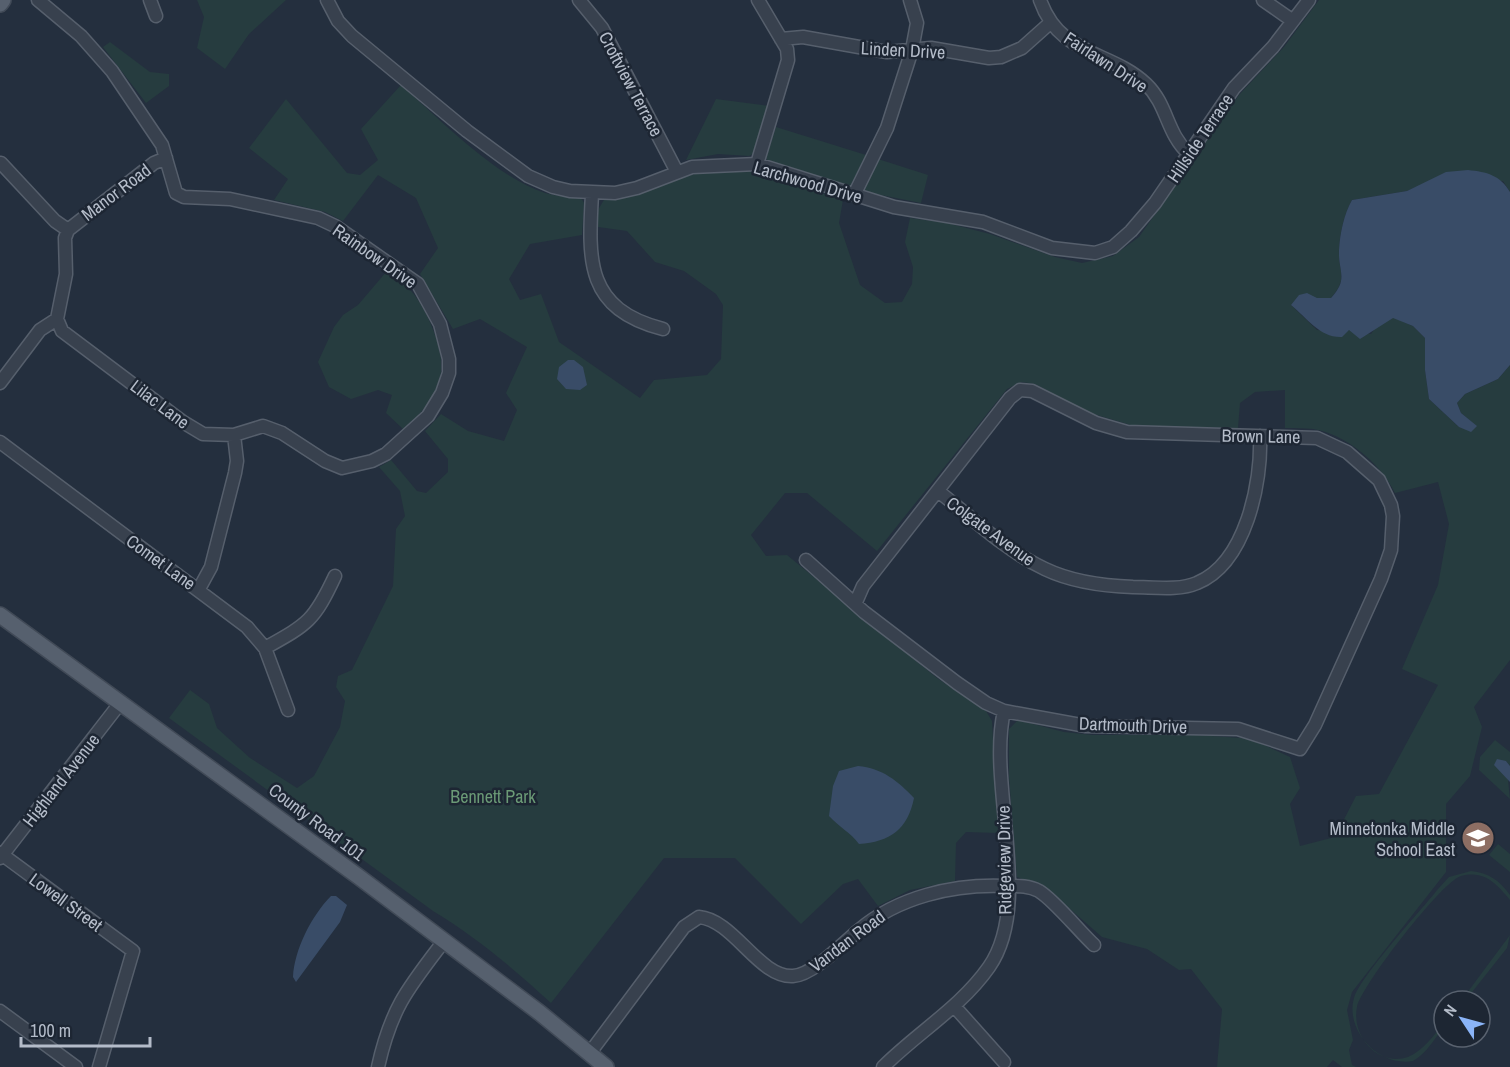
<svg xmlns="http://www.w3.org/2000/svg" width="1510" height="1067" viewBox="0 0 1510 1067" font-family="'Archivo Narrow',sans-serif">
<rect width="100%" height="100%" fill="#242f3e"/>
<path fill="#263c3f" d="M197,0H286L249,34L225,69L197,48L204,17Z
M1319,0H1510V192L1503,181L1426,183L1407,191L1352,200C1344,214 1340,233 1339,250C1338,272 1349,277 1331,298H1317L1291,305L1317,330L1346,332L1349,330L1371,334L1376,327L1393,317L1413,326L1425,338V370L1429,399L1459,427L1476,426L1461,413L1457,403L1465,394L1498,379L1510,365V660L1474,707L1482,727L1470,776L1446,804V872L1352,992L1347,1010L1353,1040L1349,1050L1352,1065L1356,1067H1342L1333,1060L1327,1067H1217L1222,1009L1191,969L1179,970L1147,949L1102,937L1045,887L1017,877L1009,777V729L1018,720L1064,732L1093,735H1197L1241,738L1260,743L1290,757L1300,788L1290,804L1300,846L1335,837L1356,796L1379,794L1438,685L1402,669L1438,585L1449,524L1438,482L1395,493C1381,464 1346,434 1313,429C1304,428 1294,428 1285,428V390L1255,392L1240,403L1238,428L1134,426L1090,413L1035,384L1022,382L1007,389L877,551L807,493H785L751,535L766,556L787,555L937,678L986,711L992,721L998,833L966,832L956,843L955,881L910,890L878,906L858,879L843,884L801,924L735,858H664L551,1003C514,969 476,937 433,911L169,718L190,690L209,704L217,728L250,758L297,788L314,776L340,727L345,701L336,687L338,676L352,670L393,586L396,529L405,516L400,491L379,467L391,460L417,491L426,493L448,472V459L425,431L441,414L468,431L504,441L517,410L506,393L527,347L480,319L453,329L420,274L438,248L416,198L378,175L343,221L325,212L274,200L288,179L249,148L286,99L347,173L360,175L378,160L361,129L401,85C442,121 493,175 545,193C556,196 570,197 581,198L584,203L582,235L530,244L509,279L520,300L541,294L559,342L640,398L654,380L707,375L721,359L723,305L716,294L684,271L655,262L627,231L598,227V210L605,198C648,192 688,170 731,169C764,169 811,190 843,200L839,223L860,285L885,303L902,302L912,284L913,267L905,242L910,218L947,223L990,234L1055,257L1082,263L1113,256L1139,237L1239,95L1284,47Z
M110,42L150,72L169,74V86L146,103L103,47Z
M716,99L769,106L753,154L749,156L718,154L686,160Z
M776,127L866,155L851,185L848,187L768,161L766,158Z
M878,159L928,175L921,203L866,192L864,188Z
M387,271C395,278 405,284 412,292C427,309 447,355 440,377C434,399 421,415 403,429L386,413L392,395L378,390L351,399L329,387L318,362L334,327L343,315L358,305Z
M1495,740L1510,752V766L1506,761L1510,799L1479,770L1480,757Z
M1498,844L1510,854V872L1489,855Z
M1471,871C1489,873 1499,880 1510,895V900C1496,883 1484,870 1461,876C1443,880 1361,986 1357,1007C1351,1036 1378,1067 1408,1057C1423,1051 1434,1035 1444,1023V1027C1434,1039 1427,1053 1413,1061C1377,1067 1345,1029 1354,998C1362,974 1419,913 1438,889L1449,877Z
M1510,935L1507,948L1465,1001H1461Z"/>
<path fill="#394c67" d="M1468,170C1487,172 1500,175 1510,192V365L1498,379L1465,394L1457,403L1461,413L1477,426L1471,432L1459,427L1429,399L1425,370V338L1413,326L1393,318L1360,339L1349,330L1342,337C1320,338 1307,318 1291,305L1299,295L1307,293L1317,298H1331C1349,278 1338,272 1339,250C1340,233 1344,214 1352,200L1407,191L1446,172Z
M568,360H574L583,367L587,385L580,390L566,389L557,379L559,367Z
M1497,759L1506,761L1510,766V782L1494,765Z
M858,766C882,768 898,781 914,798C908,829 890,842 859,844C850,832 839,827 829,816L833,786L839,771Z
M331,896H336L347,905L340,922L296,982L293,977C294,950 312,915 331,896Z"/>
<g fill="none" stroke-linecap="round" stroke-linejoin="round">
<g stroke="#565f6c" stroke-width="15">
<path id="minor" d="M38,0L81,36L112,71L162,145L176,193L184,197L230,199L318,218L335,226L418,284L440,324L449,359V373L442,393L428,416L386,454L372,461L342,468L325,461L282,433L263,426L234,435L203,434L183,422L62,331L57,319
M150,0L156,16
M327,0L338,21L352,36L467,131L528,176L553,187L570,191L615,193L637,188L692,167L757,164L894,207L983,222L1052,248L1095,253L1113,247L1131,231L1155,203L1234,88L1273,47L1309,0
M579,0L602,28L677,172
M1040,0C1060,57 1110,50 1146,84C1168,105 1166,133 1189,154
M1263,0L1293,21
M781,39L803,37L887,52L931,48L989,58L1001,57L1022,48L1050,23
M1,163L55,221L68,230
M757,164L788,60L787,49L758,0
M592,194C588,262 586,309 663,329
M854,195L887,128L912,50L917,23L910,0
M0,383L40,330L57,319L66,274L65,238L68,230L154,163L166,158
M0,442L247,627L265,648L288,710
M938,491C972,518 1005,550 1045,569C1072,582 1104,586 1133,587C1153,587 1179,591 1197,583C1246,563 1262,482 1260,436
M806,560L864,612L957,683L986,703L1004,711L1086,726L1238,729L1300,749L1315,725L1381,579L1391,550L1393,516L1391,505L1379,480L1347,452L1317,438L1127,432L1096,423L1032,391L1020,390L1010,398L863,586L856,602
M199,589L211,567L235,473L237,461L234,435
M265,648C308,624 314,621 335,576
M0,853L133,951L99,1067
M0,858L121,702
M954,1006L1004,1062
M0,1011L76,1067
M589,1054L684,927L699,917C734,920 759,978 793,976C813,975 843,943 859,930C898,897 953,884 1004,886C1016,886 1028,885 1039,891C1054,900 1080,932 1094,945
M378,1067C391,1008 408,988 444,941
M883,1067C917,1033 961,1007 989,967C1034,902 987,786 1004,711"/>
</g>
<g stroke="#414a57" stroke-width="18">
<path id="major" d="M0,4L3,0
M0,615L359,877L540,1013L606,1067"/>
</g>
<use href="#minor" stroke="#38414e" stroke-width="12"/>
<use href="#major" stroke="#56606e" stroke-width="15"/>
</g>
<defs>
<g id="school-disc" transform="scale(1.725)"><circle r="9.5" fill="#8d6e63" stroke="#1d2633"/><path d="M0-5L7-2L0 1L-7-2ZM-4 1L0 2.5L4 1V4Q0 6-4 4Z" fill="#fff"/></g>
</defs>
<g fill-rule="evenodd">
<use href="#school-disc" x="1478" y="838"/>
</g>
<g text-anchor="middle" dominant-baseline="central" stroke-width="5" stroke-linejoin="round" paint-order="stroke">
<g font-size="18" fill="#b4bcc9" stroke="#1d2633">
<text transform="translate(903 50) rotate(3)">Linden Drive</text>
<text transform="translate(1106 62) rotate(33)">Fairlawn Drive</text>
<text transform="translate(631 84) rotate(62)">Croftview Terrace</text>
<text transform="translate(1200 138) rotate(-56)">Hillside Terrace</text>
<text transform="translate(808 182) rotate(16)">Larchwood Drive</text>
<text transform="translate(116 192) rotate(-37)">Manor Road</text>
<text transform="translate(375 256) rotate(35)">Rainbow Drive</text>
<text transform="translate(160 404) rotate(37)">Lilac Lane</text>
<text transform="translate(1261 436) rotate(1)">Brown Lane</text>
<text transform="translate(991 531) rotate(36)">Colgate Avenue</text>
<text transform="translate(161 562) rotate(36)">Comet Lane</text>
<text transform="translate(1133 725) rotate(2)">Dartmouth Drive</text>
<text transform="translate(61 780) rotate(-52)">Highland Avenue</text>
<text transform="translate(317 822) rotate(37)">County Road 101</text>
<text transform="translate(1004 860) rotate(-91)">Ridgeview Drive</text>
<text transform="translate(66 902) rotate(36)">Lowell Street</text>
<text transform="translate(847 941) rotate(-37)">Vandan Road</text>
</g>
<g font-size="18" fill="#6b9a76" stroke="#1d2633">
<text x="493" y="796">Bennett Park</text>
</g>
<g font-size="18" fill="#b4bcc9" stroke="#1d2633" text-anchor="end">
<text x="1455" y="828">Minnetonka Middle<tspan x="1455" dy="21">School East</tspan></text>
</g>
</g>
<g transform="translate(1462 1019) rotate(306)"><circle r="28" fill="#1d2633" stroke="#59626f" stroke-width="1.5"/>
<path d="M0-4.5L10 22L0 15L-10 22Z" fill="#8ab4f8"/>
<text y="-9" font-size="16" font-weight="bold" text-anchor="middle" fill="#b4bcc9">N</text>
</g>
<path d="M21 1037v9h129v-9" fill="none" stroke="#b4bcc9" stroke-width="3"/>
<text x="30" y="1037" font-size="18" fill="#b4bcc9" stroke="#1d2633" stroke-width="4.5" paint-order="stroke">100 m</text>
</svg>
